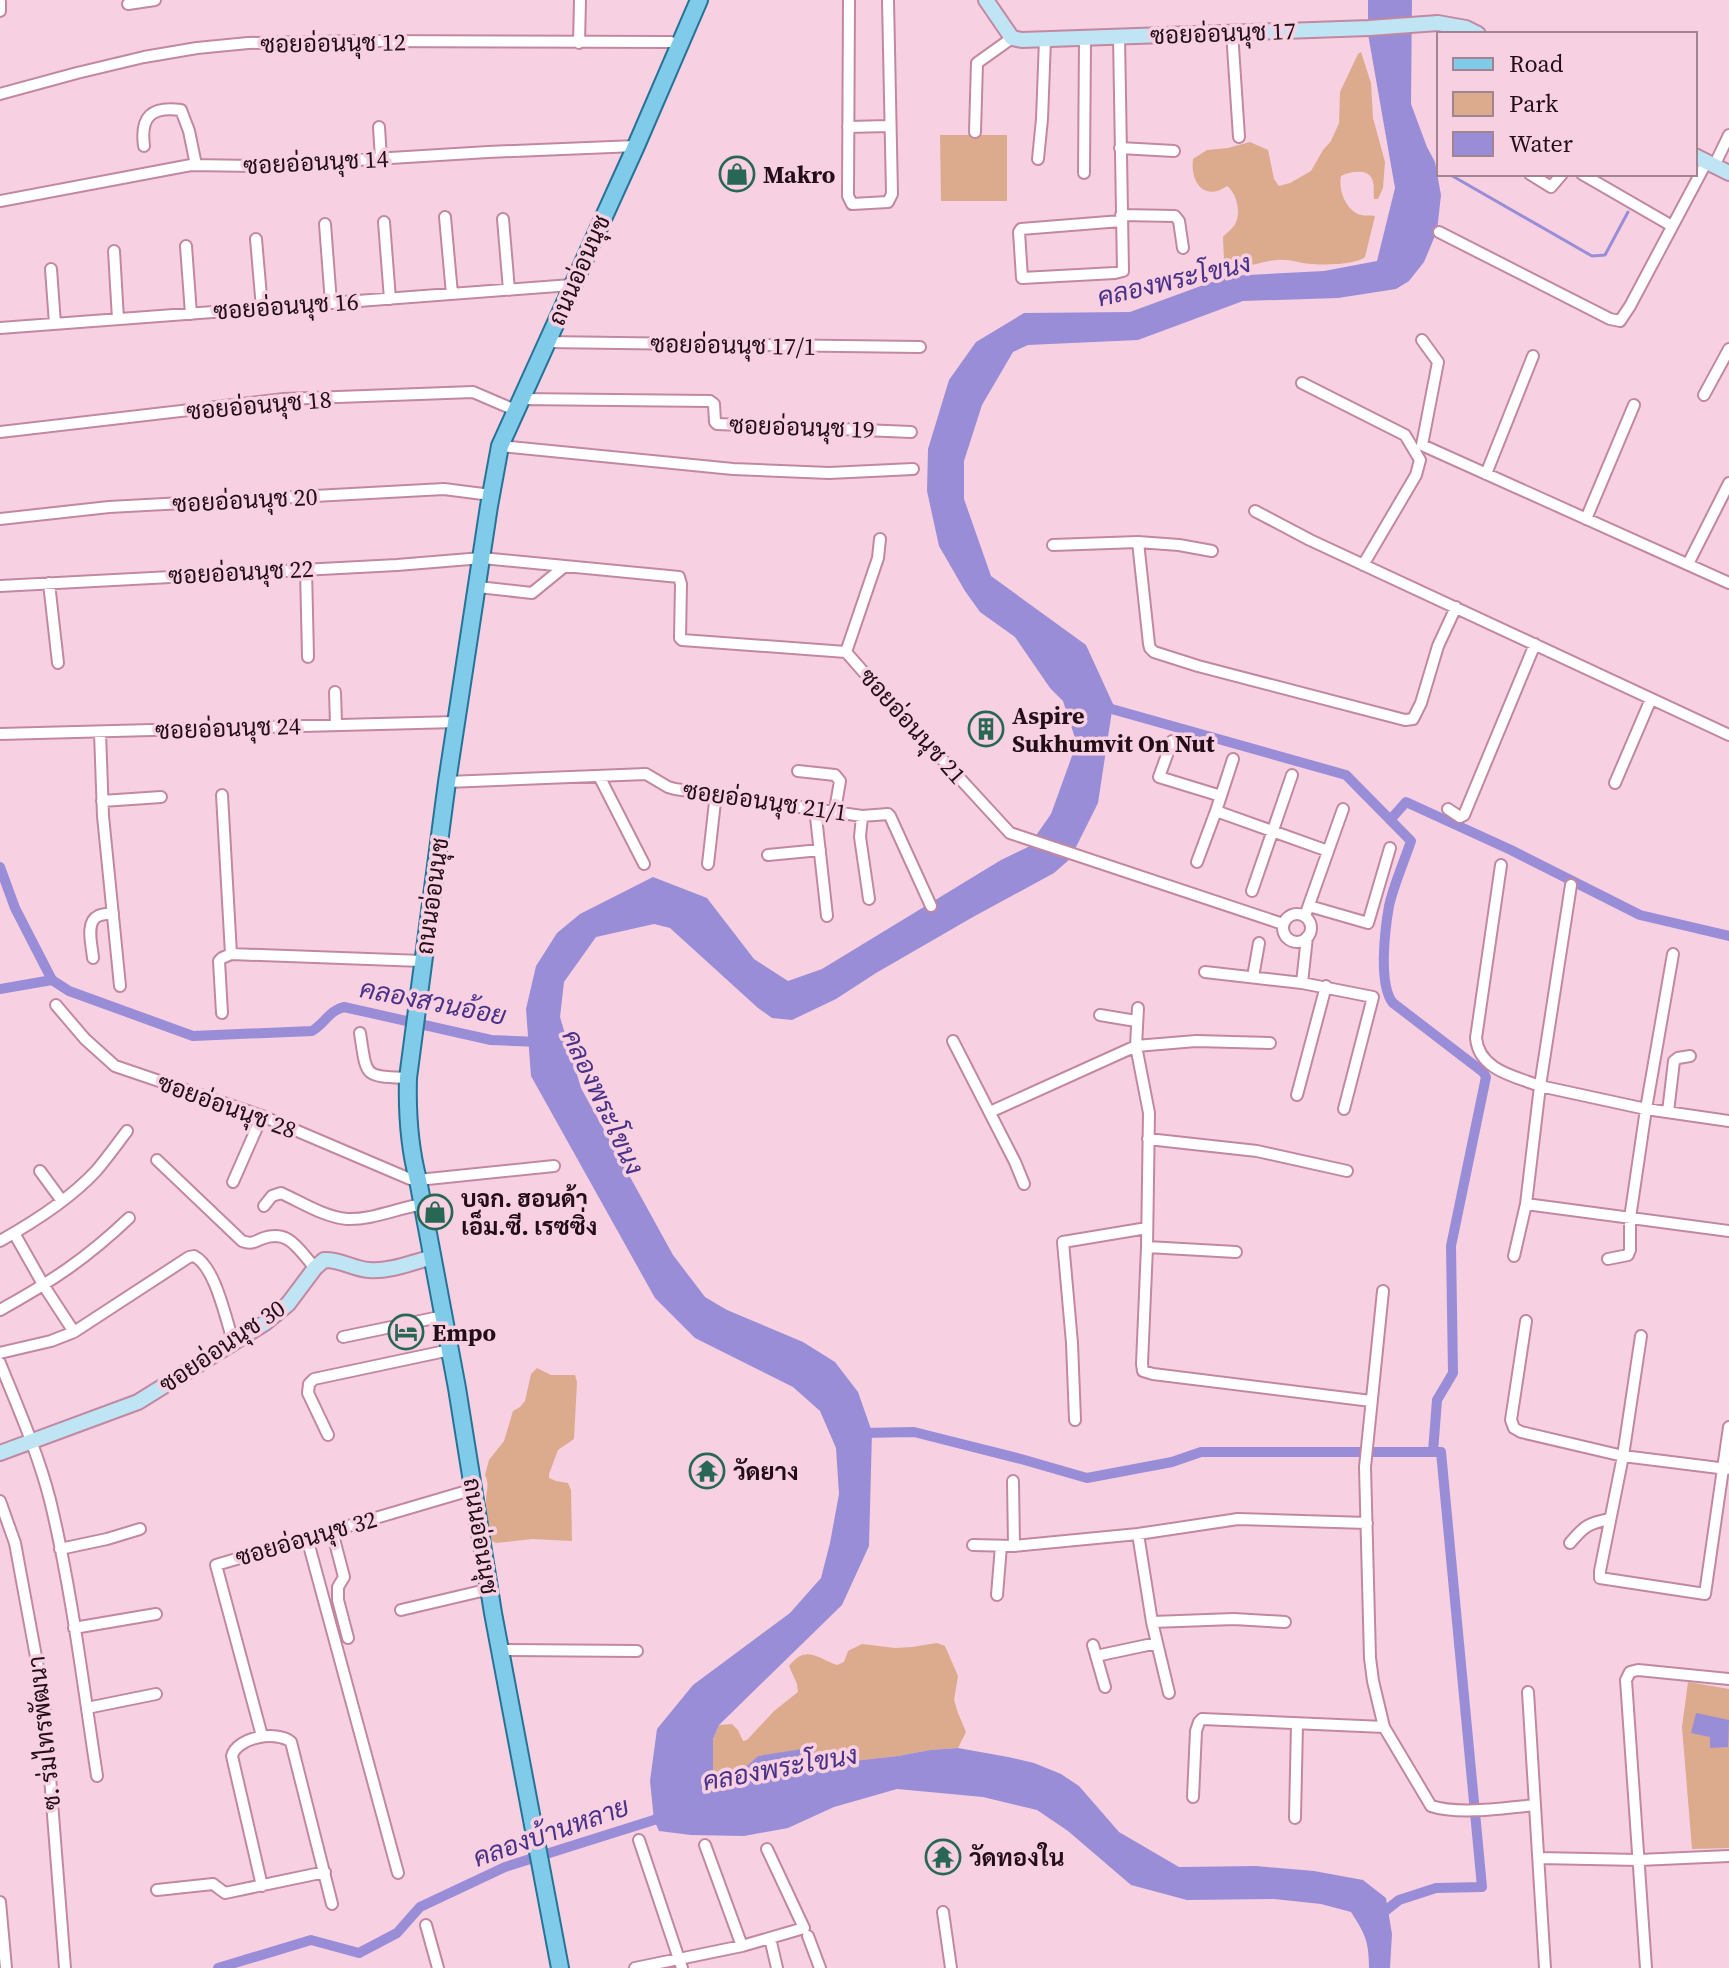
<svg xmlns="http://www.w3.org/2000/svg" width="1729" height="1968" viewBox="0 0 1729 1968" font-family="'Source Serif 4',Sarabun,serif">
<rect width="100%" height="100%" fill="#f7d1e2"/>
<path fill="#dcaa8d" d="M1361,52L1371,83L1373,118L1385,162L1383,188L1378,199H1374C1373,193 1375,184 1372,179C1367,168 1350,172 1341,176C1338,190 1346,211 1361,215C1366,216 1370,215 1375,216L1365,257C1355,265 1323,265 1310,264C1299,263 1289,259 1278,260C1261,260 1239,274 1224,261L1223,237C1227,232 1234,228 1236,222C1241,211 1236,192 1227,186C1204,202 1190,182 1193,159L1207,150L1228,148L1250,142L1268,150L1274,179L1279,186L1290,183L1311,171L1323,150L1331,141L1339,123L1340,92L1358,54Z
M940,135H1007V201H941Z
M537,1368L551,1375H575L577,1382L574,1439L558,1450L549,1474V1478L556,1481L568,1483L571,1490L572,1541L532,1539L496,1543L492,1541C487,1530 486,1514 486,1501C486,1491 490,1485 485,1475L489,1460L504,1441L513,1411L520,1407L525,1401L531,1374Z
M937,1643L945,1646L958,1676L954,1700L958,1713L966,1732L958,1748L930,1750L898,1756L808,1766L802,1750L758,1756L740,1772L718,1774L712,1772L713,1739L719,1725L732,1724L738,1730L743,1741L747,1740L774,1711L798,1692L797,1684L789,1666C806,1645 815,1657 837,1665L844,1662L848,1651L862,1644L895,1648L912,1647Z
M1688,1682L1729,1689V1848L1692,1849L1682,1727Z"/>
<path fill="#998dd7" d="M1368,0H1412L1411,104L1427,147L1435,162L1441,195L1437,231L1424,262L1409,281L1396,289L1338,298L1243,301L1138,340L1028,345L1013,352L982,405L964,461V499L991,576L1086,645L1113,704L1098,803L1070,859L1054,873L973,917L876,973L836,999L792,1020L772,1018L758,1008L670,928L654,924L596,937L564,982L560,1017L581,1088L673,1255L705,1297L727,1310L803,1342L835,1362L858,1392L872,1432L869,1546L842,1605L719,1725L713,1739V1772L718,1774L740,1772L758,1756L802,1749L808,1766L898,1756L930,1750L958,1748L1008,1757L1034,1763L1061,1774L1079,1786L1119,1832L1179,1867L1256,1866L1314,1871L1363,1880L1386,1898L1392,1934L1390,1968H1369C1369,1941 1365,1934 1351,1912L1321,1904L1274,1899L1187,1900L1131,1885L1068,1831L1037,1810L983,1797L897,1789L834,1807L788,1828L744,1836L691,1835L659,1831L654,1820L650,1781L657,1729L693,1685L790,1613L821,1578L830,1543L839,1494L836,1448L820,1411L793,1387L695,1338L655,1298L531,1076L526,1009L536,966L557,933L580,914L653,877L707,898L754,959L788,981L822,969L1001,860L1028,847L1051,814L1072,756L1075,738L1063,701L1050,688L1015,637L980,612L965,591L939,546L927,491L928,449L949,380L976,342L1024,313L1130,312L1228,276L1324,271L1377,261L1395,188L1368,34Z
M1696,1713L1729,1720L1728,1747L1710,1748V1737L1691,1733Z"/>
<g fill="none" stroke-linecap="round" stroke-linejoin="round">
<path stroke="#998dd7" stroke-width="3" d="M1449,174L1592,256L1605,255L1628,212"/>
<path stroke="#998dd7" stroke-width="10" d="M1101,706L1346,775L1411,841C1404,862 1394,884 1389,906C1385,929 1378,985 1393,1003L1483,1072L1486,1077L1451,1246L1453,1373L1437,1400L1433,1452
M1390,820L1406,802L1511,850L1640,915L1729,936
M0,867L15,908L52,980
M0,989L52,980L69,991L193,1036L312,1031C324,1024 330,1010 344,1007L491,1040L539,1042
M862,1433L914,1432L1021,1459L1087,1478L1172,1462L1201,1452H1441L1482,1887L1436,1888L1399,1900L1380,1915
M218,1968L311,1940L359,1953L397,1933L420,1907L505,1867L654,1820L664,1814"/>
<g stroke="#c288a2" stroke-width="14">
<path id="street" d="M849,0L848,196L852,204L888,202L892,194L888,0
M0,2V11
M128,4L155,0
M1232,32L1239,137
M1119,36L1123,271L1115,273L1022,278L1019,232L1021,229L1121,221
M579,43L580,0
M0,94L77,73L144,57L197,48L248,43L356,41L671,42
M379,127L381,159
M848,127L889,126
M975,132L977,63L1012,38
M144,146C140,116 152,106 181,110L189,131L196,165
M1120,148L1174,151
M1038,159L1042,119L1045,40
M1714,166L1729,135
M1084,173L1085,39
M1530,174L1551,187L1562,174
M1582,174L1672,226
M0,201L191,165L260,166L488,152L636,146
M1121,215L1175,216L1179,221L1183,248
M445,217L452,294
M503,219L509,290
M384,222L390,299
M325,224L331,303
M1439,232L1610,319L1620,321L1630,306L1706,163
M256,239L262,308
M186,246L191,314
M114,251L118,319
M51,269L55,324
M0,328L571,285
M1422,340L1438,362L1422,445L1729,583
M546,342L920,347
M1302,383L1405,435L1420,460L1416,475L1363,565
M1704,395L1729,349
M519,399L710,401L714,404L715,422L717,424L911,432
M0,432L284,399L473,392L515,410
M500,446L733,469L829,473L913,469
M1486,474L1533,356
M1255,511L1310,540L1729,735
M0,519L109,507L444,489L491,495
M1586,519L1634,405
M1138,542L1179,545L1212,551
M1053,545L1138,542L1149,644L1150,648L1154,652L1198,666L1405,720L1413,719L1421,703L1438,646L1456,607
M1688,564L1729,483
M306,569L308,657
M49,583L58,663
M0,586L397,565L482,558L679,577L681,584L680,638L682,640L846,652L896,709L1010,833L1283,924
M478,587L532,593L565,566
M846,652L878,558L880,539
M335,692L336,724
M100,732L103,816L120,986
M0,734L456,722
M1172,741L1159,777L1221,796
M798,771L835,775L840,781L835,810
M599,776L644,864
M447,782L646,774L668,787L675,789L862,816L888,814L890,816L931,906
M1615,783L1651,699
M222,795L231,954
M102,801L161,797
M815,808L827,916
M1448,809L1460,817L1464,815L1535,644
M1216,811L1233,759
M862,816L860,837L869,899
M768,855L820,850
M1197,862L1216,811L1328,851
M708,864L716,793
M1501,865L1476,1038C1479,1070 1514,1076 1540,1086L1526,1204L1514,1256
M1571,885L1540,1086L1646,1109L1729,1121
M1252,891L1292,775
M1309,906L1368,923L1390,848
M1283 928a14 14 0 1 1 28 0a14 14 0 1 1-28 0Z
M1305,916L1343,809
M1307,937L1302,983L1373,997L1344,1109
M93,958C92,946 85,922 98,916C102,914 108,914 113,913
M1205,972L1302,983
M1253,977L1259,943
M56,1005L85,1039L115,1066L262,1116L410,1179L418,1180L554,1166
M1138,1008L1136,1046L1149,1113L1147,1247L1142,1364L1143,1371L1153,1374L1371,1401
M222,1013L219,961L222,958L231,954L422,961
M1100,1015L1136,1021
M360,1033C367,1078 363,1076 408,1078
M953,1041L1015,1162L1024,1184
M1297,1095L1326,986
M990,1112L1136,1046L1196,1041L1270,1043
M1668,1112L1674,1061L1678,1058L1690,1056
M1148,1139L1257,1151L1347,1171
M157,1160L242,1241C250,1244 253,1243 261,1239C289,1228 298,1249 315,1268
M40,1171L62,1201
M233,1182L262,1116
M1526,1204L1729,1231
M264,1206L272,1196L281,1193C301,1202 324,1217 347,1219C372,1220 398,1208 423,1204
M14,1233L44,1286L74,1332
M0,1241C34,1222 69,1200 96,1171C107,1158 117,1144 127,1131
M1147,1247L1236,1252
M1608,1259L1628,1255L1630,1250V1218L1646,1109L1673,954
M1383,1291L1365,1467L1370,1658L1373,1681L1384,1727L1431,1806C1458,1815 1506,1808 1535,1805
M0,1310C51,1282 87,1258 129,1218
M1526,1321L1511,1420L1514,1428L1521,1432L1623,1456L1727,1469
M1641,1336L1623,1456L1600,1571V1578L1705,1594L1729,1427
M343,1337L444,1316
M0,1353L51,1341L74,1332L189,1257L194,1256C216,1267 226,1321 234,1344
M0,1363C18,1408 38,1453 50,1500C72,1591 83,1685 97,1776
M1075,1420L1072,1343L1063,1242L1147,1228
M328,1435L308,1393L309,1384L314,1379L450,1350
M1013,1481L1014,1546
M0,1501L15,1543L44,1700L65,1968
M332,1531L344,1577L338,1587V1600L348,1638
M1138,1534L1152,1622L1169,1693
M307,1538L398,1873
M1570,1543C1584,1526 1589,1523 1610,1519
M973,1545L1014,1546L1138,1534L1238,1519L1367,1523
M60,1549L107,1539L140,1529
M997,1595L1001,1546
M401,1610L490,1589
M1152,1622L1234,1619L1285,1622
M74,1628L156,1614
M1093,1645L1105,1687
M500,1650L637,1651
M1096,1656L1157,1643
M1528,1692L1545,1968
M87,1708L156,1694
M262,1736L216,1565L474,1489
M1193,1797L1196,1731L1199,1722L1202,1719L1384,1727
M1295,1818L1297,1725
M639,1840L682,1968
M705,1845L742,1946
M1539,1858L1639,1860L1729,1856
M262,1886L232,1756C237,1737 277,1730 291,1742L332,1904
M157,1890L213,1884L225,1893L325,1872
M0,1902L6,1968
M943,1912L951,1968
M426,1925L438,1968
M808,1936L820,1968
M770,1938L777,1968
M635,1968L742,1946L804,1928L767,1849
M1646,1968L1626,1680L1630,1672L1638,1670L1729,1679"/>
</g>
<g stroke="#c288a2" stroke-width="18">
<path id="secondary" d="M986,0L1012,38L1022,40L1369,28L1438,23L1466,28L1478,34
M1695,156L1729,173
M0,1453L138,1402L265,1323L288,1304L315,1268L324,1260C340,1259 353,1269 369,1270C389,1272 413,1262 433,1257"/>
</g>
<g stroke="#287296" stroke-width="20">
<path id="primary" d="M560,1968L493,1613L457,1388L418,1180C409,1146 407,1114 408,1078L447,782L489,506L500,446L636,146L699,0"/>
</g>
<use href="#street" stroke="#fff" stroke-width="10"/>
<use href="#secondary" stroke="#bfe5f4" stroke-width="14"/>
<use href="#primary" stroke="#7fcbe9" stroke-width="16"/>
</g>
<defs>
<g id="shop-ring" transform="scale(1.8)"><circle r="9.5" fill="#f7d1e2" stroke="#286754" stroke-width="1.5"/><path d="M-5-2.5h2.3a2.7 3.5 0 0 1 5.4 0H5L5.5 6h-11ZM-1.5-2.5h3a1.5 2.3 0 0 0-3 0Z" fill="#286754"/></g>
<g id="building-ring" transform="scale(1.8)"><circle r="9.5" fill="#f7d1e2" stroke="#286754" stroke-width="1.5"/><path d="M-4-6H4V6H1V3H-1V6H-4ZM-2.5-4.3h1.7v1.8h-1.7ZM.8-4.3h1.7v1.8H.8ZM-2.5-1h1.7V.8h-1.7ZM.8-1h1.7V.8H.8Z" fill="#286754"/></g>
<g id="hotel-ring" transform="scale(1.8)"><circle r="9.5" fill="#f7d1e2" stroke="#286754" stroke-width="1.5"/><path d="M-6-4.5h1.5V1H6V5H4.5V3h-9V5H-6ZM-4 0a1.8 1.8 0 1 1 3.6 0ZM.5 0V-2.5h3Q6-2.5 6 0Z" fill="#286754"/></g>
<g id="temple-ring" transform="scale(1.8)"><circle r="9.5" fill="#f7d1e2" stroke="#286754" stroke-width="1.5"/><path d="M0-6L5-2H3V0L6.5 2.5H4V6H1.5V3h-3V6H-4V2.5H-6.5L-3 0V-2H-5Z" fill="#286754"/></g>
</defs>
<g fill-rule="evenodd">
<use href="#shop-ring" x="737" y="174"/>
<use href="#building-ring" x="986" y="729"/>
<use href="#shop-ring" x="435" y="1212"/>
<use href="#hotel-ring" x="406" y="1332"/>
<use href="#temple-ring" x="707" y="1471"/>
<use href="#temple-ring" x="943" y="1857"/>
</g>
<g text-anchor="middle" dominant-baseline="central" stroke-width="7" stroke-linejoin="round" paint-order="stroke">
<g font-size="24" fill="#230e18" stroke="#f7d1e2">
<text transform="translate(1223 33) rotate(-2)">ซอยอ่อนนุช 17</text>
<text transform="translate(333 43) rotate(-1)">ซอยอ่อนนุช 12</text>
<text transform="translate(316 162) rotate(-3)">ซอยอ่อนนุช 14</text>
<text transform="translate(579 270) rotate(-66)">ถนนอ่อนนุช</text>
<text transform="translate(286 306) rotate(-4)">ซอยอ่อนนุช 16</text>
<text transform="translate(733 345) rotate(1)">ซอยอ่อนนุช 17/1</text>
<text transform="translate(259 405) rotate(-5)">ซอยอ่อนนุช 18</text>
<text transform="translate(802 427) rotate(2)">ซอยอ่อนนุช 19</text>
<text transform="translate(245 500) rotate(-3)">ซอยอ่อนนุช 20</text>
<text transform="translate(241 572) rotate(-3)">ซอยอ่อนนุช 22</text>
<text transform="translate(913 726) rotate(48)">ซอยอ่อนนุช 21</text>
<text transform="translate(228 728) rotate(-2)">ซอยอ่อนนุช 24</text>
<text transform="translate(765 801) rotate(8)">ซอยอ่อนนุช 21/1</text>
<text transform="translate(432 896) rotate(-82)">ถนนอ่อนนุช</text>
<text transform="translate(227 1106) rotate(20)">ซอยอ่อนนุช 28</text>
<text transform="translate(222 1346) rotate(-34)">ซอยอ่อนนุช 30</text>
<text transform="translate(481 1536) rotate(81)">ถนนอ่อนนุช</text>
<text transform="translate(306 1538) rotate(-16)">ซอยอ่อนนุช 32</text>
<text transform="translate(44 1733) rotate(-96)">ซ. ร่มไทรพัฒนา</text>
</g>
<g font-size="24" font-weight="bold" fill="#230e18" stroke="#f7d1e2" text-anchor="start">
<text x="763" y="174">Makro</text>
<text x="1012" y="715">Aspire<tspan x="1012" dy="28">Sukhumvit On Nut</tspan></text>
<text x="461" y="1198">บจก. ฮอนด้า<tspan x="461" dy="28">เอ็ม.ซี. เรซซิ่ง</tspan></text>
<text x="432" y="1332">Empo</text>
<text x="733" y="1471">วัดยาง</text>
<text x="969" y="1857">วัดทองใน</text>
</g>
<g font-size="26" font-style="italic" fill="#483188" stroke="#f7d1e2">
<text transform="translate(1174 280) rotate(-13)">คลองพระโขนง</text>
<text transform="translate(433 1002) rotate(11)">คลองสวนอ้อย</text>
<text transform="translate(603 1102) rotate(65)">คลองพระโขนง</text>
<text transform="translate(780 1768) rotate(-10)">คลองพระโขนง</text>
<text transform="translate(551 1832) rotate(-19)">คลองบ้านหลาย</text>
</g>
</g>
<rect x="1437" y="32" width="260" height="144" fill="#f7d1e2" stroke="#a28391" stroke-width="2"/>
<rect x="1453" y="58" width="40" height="12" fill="#7fcbe9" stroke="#a28391" stroke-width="2"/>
<text x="1509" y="72" font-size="24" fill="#230e18">Road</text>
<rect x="1453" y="92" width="40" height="24" fill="#dcaa8d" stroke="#a28391" stroke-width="2"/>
<text x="1509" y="112" font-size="24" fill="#230e18">Park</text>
<rect x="1453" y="132" width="40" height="24" fill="#998dd7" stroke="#a28391" stroke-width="2"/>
<text x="1509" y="152" font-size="24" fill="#230e18">Water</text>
</svg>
